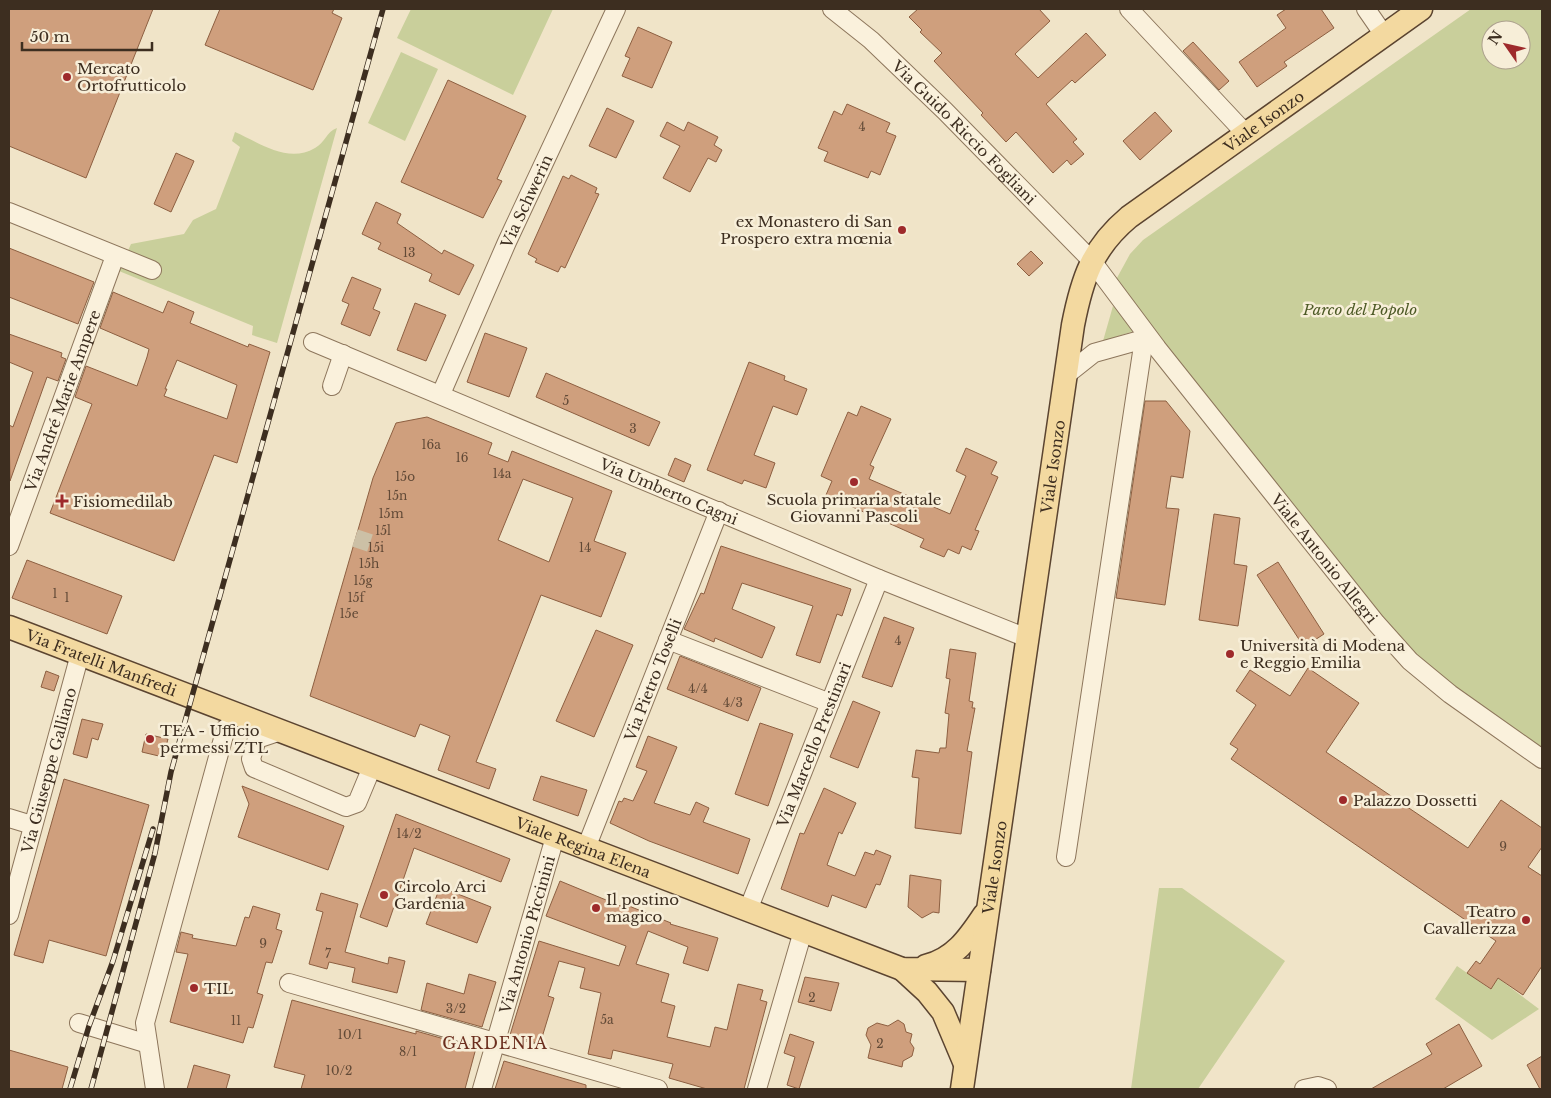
<svg xmlns="http://www.w3.org/2000/svg" width="1551" height="1098" viewBox="0 0 1551 1098" font-family="'Libre Baskerville',serif">
<rect width="100%" height="100%" fill="#f0e4c8"/>
<path fill="#c9cf9b" fill-rule="evenodd" d="M411,9H553L513,95L397,38Z
M1471,9H1542V759L1410,661L1112,287L1130,254L1143,240ZM1491,30H1521V60H1491Z
M401,52L438,69L405,141L368,123Z
M337,128L277,343L252,335L253,326L119,271L131,244L184,234L193,220L216,209L240,147L232,141L235,132C260,143 288,164 315,148C325,143 326,132 337,128Z
M1113,306L1134,331L1103,341Z
M1159,888H1182L1285,961L1198,1089H1131Z
M1457,966L1490,989L1498,978L1539,1009L1492,1040L1435,999Z"/>
<path fill="#cf9f7d" stroke="#8d5f41" fill-rule="evenodd" d="M9,9H153L86,178L9,146Z
M220,9H334L332,13L342,18L313,90L205,45Z
M918,9H1039L1050,21L1015,54L1038,78L1086,33L1106,55L1075,83L1072,80L1046,104L1077,139L1073,142L1084,154L1071,165L1067,160L1053,173L1016,132L1006,142L981,115L983,113L934,61L942,53L920,32L922,30L909,17Z
M1286,9H1321L1334,28L1284,62L1287,66L1257,87L1239,62L1286,28L1277,15Z
M638,27L672,42L652,88L622,76L630,58L625,56Z
M1193,42L1229,81L1219,90L1183,51Z
M448,80L526,116L497,179L502,181L483,218L401,182Z
M847,104L890,123L886,132L896,136L880,175L871,171L868,178L824,161L828,152L818,148L834,111L842,115Z
M607,108L634,121L616,158L589,146Z
M1155,112L1172,131L1140,160L1123,141Z
M667,122L684,131L688,122L718,137L714,145L722,150L716,162L708,158L690,192L663,178L680,146L660,136Z
M176,153L194,161L171,212L154,204Z
M571,175L597,188L595,193L599,194L565,268L561,266L558,272L535,262L537,259L528,254L563,176L569,179Z
M376,202L401,214L397,223L442,254L444,250L474,265L459,295L429,281L432,274L378,249L381,243L362,234Z
M9,248L94,282L78,324L9,297Z
M1031,251L1043,263L1029,276L1017,264Z
M352,277L381,289L373,309L380,312L370,336L341,324L349,304L342,301Z
M113,292L163,313L168,301L194,312L190,323L248,347L249,344L270,352L237,463L214,455L174,561L50,513L92,404L75,397L86,366L137,386L147,357L149,349L100,328ZM177,360L237,385L227,419L164,396L167,389H165Z
M415,303L446,315L426,361L397,350Z
M485,333L527,348L509,397L467,382Z
M9,334L62,353L61,357L66,359L58,381L47,377L10,481L9,425L13,427L33,372L9,362Z
M749,362L785,376L784,380L807,389L797,415L773,406L754,455L775,463L766,488L744,480L742,484L707,470Z
M546,373L660,422L649,446L536,397Z
M1145,401H1166L1190,431L1183,478L1171,476L1166,508L1179,509L1165,605L1116,598Z
M861,406L891,419L870,465L874,467L869,479L950,514L966,476L956,471L966,448L997,462L991,474L998,477L975,530L979,531L971,550L962,546L959,554L948,549L944,557L920,547L924,539L826,495L832,481L821,476L836,440L848,412L857,416Z
M427,417L492,443L488,454L508,462L512,451L612,491L594,541L626,553L601,617L541,595L476,762L496,769L489,789L438,770L450,736L420,724L415,737L310,696L373,478L396,423ZM523,479L573,498L549,562L498,540Z
M675,458L691,465L684,482L668,475Z
M1214,514L1240,518L1234,564L1247,566L1238,626L1199,620Z
M721,546L851,589L842,616L837,614L820,663L796,655L813,606L742,583L732,609L775,627L762,658L715,638L714,642L684,629L701,593L704,594Z
M27,560L122,596L107,634L12,598Z
M1278,562L1324,634L1304,647L1257,575Z
M884,617L914,628L892,687L862,677Z
M596,630L633,645L594,737L556,721Z
M950,649L976,653L969,701L973,702L972,708H975L967,751L972,752L961,834L915,828L919,778L912,777L916,750L939,753L940,748H946L949,714L945,713L950,679L946,678Z
M680,656L761,688L748,721L667,689Z
M1308,668L1359,703L1326,752L1468,848L1501,800L1542,828V847L1528,867L1542,876V966L1523,995L1498,978L1491,989L1467,973L1476,961L1480,964L1496,941L1231,759L1238,749L1230,744L1256,705L1236,691L1250,670L1290,696Z
M46,671L59,676L54,691L41,687Z
M853,701L880,712L858,768L830,757Z
M82,719L103,724L98,740L92,738L87,758L73,754Z
M760,723L793,734L768,806L735,794Z
M146,734L168,739L163,757L142,752Z
M648,736L677,747L654,803L690,815L696,802L709,808L703,822L750,839L738,874L649,841L610,823L619,801L622,802L624,798L633,801L647,771L636,767Z
M541,776L587,790L578,816L533,800Z
M64,779L149,805L106,956L49,940L43,963L14,955Z
M242,786L344,826L328,870L238,837L249,804Z
M824,788L856,803L842,834L839,832L827,865L855,876L865,852L874,855L876,850L891,856L880,885L876,884L866,908L832,895L828,907L781,889L800,833L804,834Z
M396,814L510,859L501,882L414,848L387,927L360,917Z
M910,875L941,880L939,913L933,912L922,918L908,907Z
M560,881L623,907L624,904L671,923L670,924L718,938L708,971L683,963L688,947L648,931L636,964L669,974L661,1002L675,1006L667,1037L710,1047L715,1027L727,1030L738,984L763,990L760,1000L767,1002L744,1089H707L669,1078L673,1064L613,1050L611,1059L588,1054L601,993L580,988L585,968L559,961L548,996L554,998L540,1044L510,1035L539,941L619,966L626,946L546,916Z
M440,887L491,907L477,943L426,924Z
M321,893L358,904L345,952L388,964L389,957L405,961L397,993L352,982L355,968L329,962L327,969L309,964L323,912L316,910Z
M253,906L280,914L276,929L282,931L272,963L266,962L257,993L263,995L253,1028L248,1027L243,1043L170,1022L188,954L176,952L181,932L193,935L192,938L236,946L245,917L249,918Z
M469,974L496,982L482,1027L421,1010L427,983L464,994Z
M805,977L839,983L831,1011L798,1002Z
M292,1000L416,1034V1031L476,1048L465,1089H301L305,1075L274,1067Z
M898,1020L904,1024L906,1032L912,1034L910,1042L914,1048L912,1056L903,1061L902,1067L868,1058L871,1045L866,1035L868,1028L877,1023L888,1026Z
M1459,1024L1482,1066L1443,1089H1371L1432,1054L1426,1044Z
M790,1034L814,1042L799,1089L787,1085L795,1057L784,1053Z
M9,1050L68,1067L62,1089H9Z
M1542,1056V1089H1540L1527,1065Z
M504,1061L586,1085V1089H495Z
M194,1065L230,1075L226,1089H187Z"/>
<g fill="none" stroke-linecap="round" stroke-linejoin="round">
<path stroke="#ccc0a6" stroke-width="18" stroke-dasharray="18 9" stroke-linecap="butt" d="M355,538L370,543"/>
<g stroke="#8d765c" stroke-width="20">
<g id="minor">
<path id="s1" d="M832,9L871,40L945,111L1092,261L1157,348L1376,623L1410,661L1450,694L1542,759"/>
<path d="M1129,9L1246,134"/>
<path d="M1366,9L1384,35"/>
<path d="M9,212L152,270"/>
<path id="s2" d="M313,342L879,579L1027,638"/>
<path d="M1065,376L1094,353L1144,339L1153,345"/>
<path d="M332,386L343,354"/>
<path id="s3" d="M441,394L507,242L616,9"/>
<path id="s4" d="M9,546L115,256"/>
<path d="M668,640L830,703"/>
<path d="M281,731L257,739L251,759L254,768L346,807L357,803L372,767"/>
<path d="M9,818L32,825"/>
<path id="s5" d="M586,848L719,511"/>
<path d="M1066,857L1144,339"/>
<path id="s6" d="M748,910L879,579"/>
<path id="s7" d="M9,915L80,654"/>
<path d="M289,983L658,1089"/>
<path d="M79,1023L148,1044"/>
<path d="M155,1089L145,1023L226,728"/>
<path id="s8" d="M482,1089L555,837"/>
<path d="M757,1089L803,931"/>
<path d="M1304,1089L1318,1086L1327,1089"/>
</g>
</g>
<g stroke="#5b4430" stroke-width="25">
<g id="major">
<path id="s9" d="M9,627L902,969L979,970"/>
<path d="M926,966C954,959 968,939 984,915"/>
<path d="M902,969L927,992L943,1012L965,1064"/>
<path id="s10" d="M962,1089L1073,325C1082,279 1092,248 1129,217L1421,9"/>
</g>
</g>
<use href="#minor" stroke="#faf1dc" stroke-width="18"/>
<use href="#major" stroke="#f3d9a0" stroke-width="22"/>
<g stroke="#3d2e20" stroke-width="5.5">
<path id="rail" d="M70,1089L89,1026L113,961L153,829
M91,1089L155,853L171,772L383,9"/>
</g>
<use href="#rail" stroke="#f7eed8" stroke-width="4" stroke-dasharray="11" stroke-linecap="butt"/>
</g>
<g fill="#9e2a2b" stroke="#f7eed8" stroke-width="2">
<circle cx="67" cy="77" r="5"/>
<circle cx="902" cy="230" r="5"/>
<circle cx="854" cy="482" r="5"/>
<path d="M59.5 493.5h5v5h5v5h-5v5h-5v-5h-5v-5h5z"/>
<circle cx="1230" cy="654" r="5"/>
<circle cx="150" cy="739" r="5"/>
<circle cx="1343" cy="800" r="5"/>
<circle cx="384" cy="895" r="5"/>
<circle cx="596" cy="908" r="5"/>
<circle cx="1526" cy="920" r="5"/>
<circle cx="194" cy="988" r="5"/>
</g>
<g text-anchor="middle" dominant-baseline="central" stroke-width="5" stroke-linejoin="round" paint-order="stroke">
<g font-size="12" fill="#624a37">
<text x="862" y="126">4</text>
<text x="409" y="252">13</text>
<text x="566" y="400">5</text>
<text x="633" y="428">3</text>
<text x="431" y="444">16a</text>
<text x="462" y="457">16</text>
<text x="502" y="473">14a</text>
<text x="405" y="476">15o</text>
<text x="397" y="495">15n</text>
<text x="391" y="513">15m</text>
<text x="383" y="530">15l</text>
<text x="376" y="547">15i</text>
<text x="585" y="547">14</text>
<text x="369" y="563">15h</text>
<text x="363" y="580">15g</text>
<text x="55" y="593">1</text>
<text x="67" y="597">1</text>
<text x="356" y="597">15f</text>
<text x="349" y="613">15e</text>
<text x="898" y="640">4</text>
<text x="698" y="688">4/4</text>
<text x="733" y="702">4/3</text>
<text x="409" y="833">14/2</text>
<text x="1503" y="846">9</text>
<text x="263" y="943">9</text>
<text x="328" y="953">7</text>
<text x="812" y="997">2</text>
<text x="456" y="1008">3/2</text>
<text x="607" y="1019">5a</text>
<text x="236" y="1020">11</text>
<text x="350" y="1034">10/1</text>
<text x="880" y="1043">2</text>
<text x="408" y="1051">8/1</text>
<text x="339" y="1070">10/2</text>
</g>
<g font-size="15" fill="#3d2e20" stroke="#f7eed8" text-anchor="start">
<text x="77" y="68">Mercato<tspan x="77" dy="17">Ortofrutticolo</tspan></text>
<text x="892" y="221" text-anchor="end">ex Monastero di San<tspan x="892" dy="17">Prospero extra mœnia</tspan></text>
<text x="854" y="499" text-anchor="middle">Scuola primaria statale<tspan x="854" dy="17">Giovanni Pascoli</tspan></text>
<text x="73" y="501">Fisiomedilab</text>
<text x="1240" y="645">Università di Modena<tspan x="1240" dy="17">e Reggio Emilia</tspan></text>
<text x="160" y="730">TEA - Ufficio<tspan x="160" dy="17">permessi ZTL</tspan></text>
<text x="1353" y="800">Palazzo Dossetti</text>
<text x="394" y="886">Circolo Arci<tspan x="394" dy="17">Gardenia</tspan></text>
<text x="606" y="899">Il postino<tspan x="606" dy="17">magico</tspan></text>
<text x="1516" y="911" text-anchor="end">Teatro<tspan x="1516" dy="17">Cavallerizza</tspan></text>
<text x="204" y="988">TIL</text>
</g>
<g font-size="15" fill="#3d2e20" stroke="#f7eed8">
<text stroke="none"><textPath href="#s10" startOffset="1062">Viale Isonzo</textPath></text>
<text stroke="none"><textPath href="#s1" startOffset="181">Via Guido Riccio Fogliani</textPath></text>
<text stroke="none"><textPath href="#s3" startOffset="211">Via Schwerin</textPath></text>
<text stroke="none"><textPath href="#s4" startOffset="155">Via André Marie Ampere</textPath></text>
<text stroke="none"><textPath href="#s10" startOffset="629">Viale Isonzo</textPath></text>
<text stroke="none"><textPath href="#s2" startOffset="386">Via Umberto Cagni</textPath></text>
<text stroke="none"><textPath href="#s1" startOffset="740">Viale Antonio Allegri</textPath></text>
<text stroke="none"><textPath href="#s9" startOffset="99">Via Fratelli Manfredi</textPath></text>
<text stroke="none"><textPath href="#s5" startOffset="181">Via Pietro Toselli</textPath></text>
<text stroke="none"><textPath href="#s6" startOffset="178">Via Marcello Prestinari</textPath></text>
<text stroke="none"><textPath href="#s7" startOffset="150">Via Giuseppe Galliano</textPath></text>
<text stroke="none"><textPath href="#s9" startOffset="615">Viale Regina Elena</textPath></text>
<text stroke="none"><textPath href="#s10" startOffset="224">Viale Isonzo</textPath></text>
<text stroke="none"><textPath href="#s8" startOffset="161">Via Antonio Piccinini</textPath></text>
</g>
<g font-size="15" font-style="italic" fill="#4d5a26" stroke="#f7eed8">
<text x="1360" y="309">Parco del Popolo</text>
</g>
<g font-size="16" letter-spacing="1" fill="#6b2e1e" stroke="#f7eed8">
<text x="495" y="1043">GARDENIA</text>
</g>
</g>
<rect width="1551" height="1098" fill="none" stroke="#3d2e20" stroke-width="20"/>
<g transform="translate(1506 45) rotate(304)"><circle r="24" fill="#f7eed8" stroke="#ada18e"/>
<path d="M0-4L9 19L0 12L-9 19Z" fill="#9e2a2b"/>
<text y="-8" font-size="14" font-weight="bold" text-anchor="middle" fill="#3d2e20">N</text>
</g>
<path d="M22 42v8h130v-8" fill="none" stroke="#3d2e20" stroke-width="2.5"/>
<text x="30" y="42" font-size="15" fill="#3d2e20" stroke="#f7eed8" stroke-width="4" paint-order="stroke">50 m</text>
</svg>
